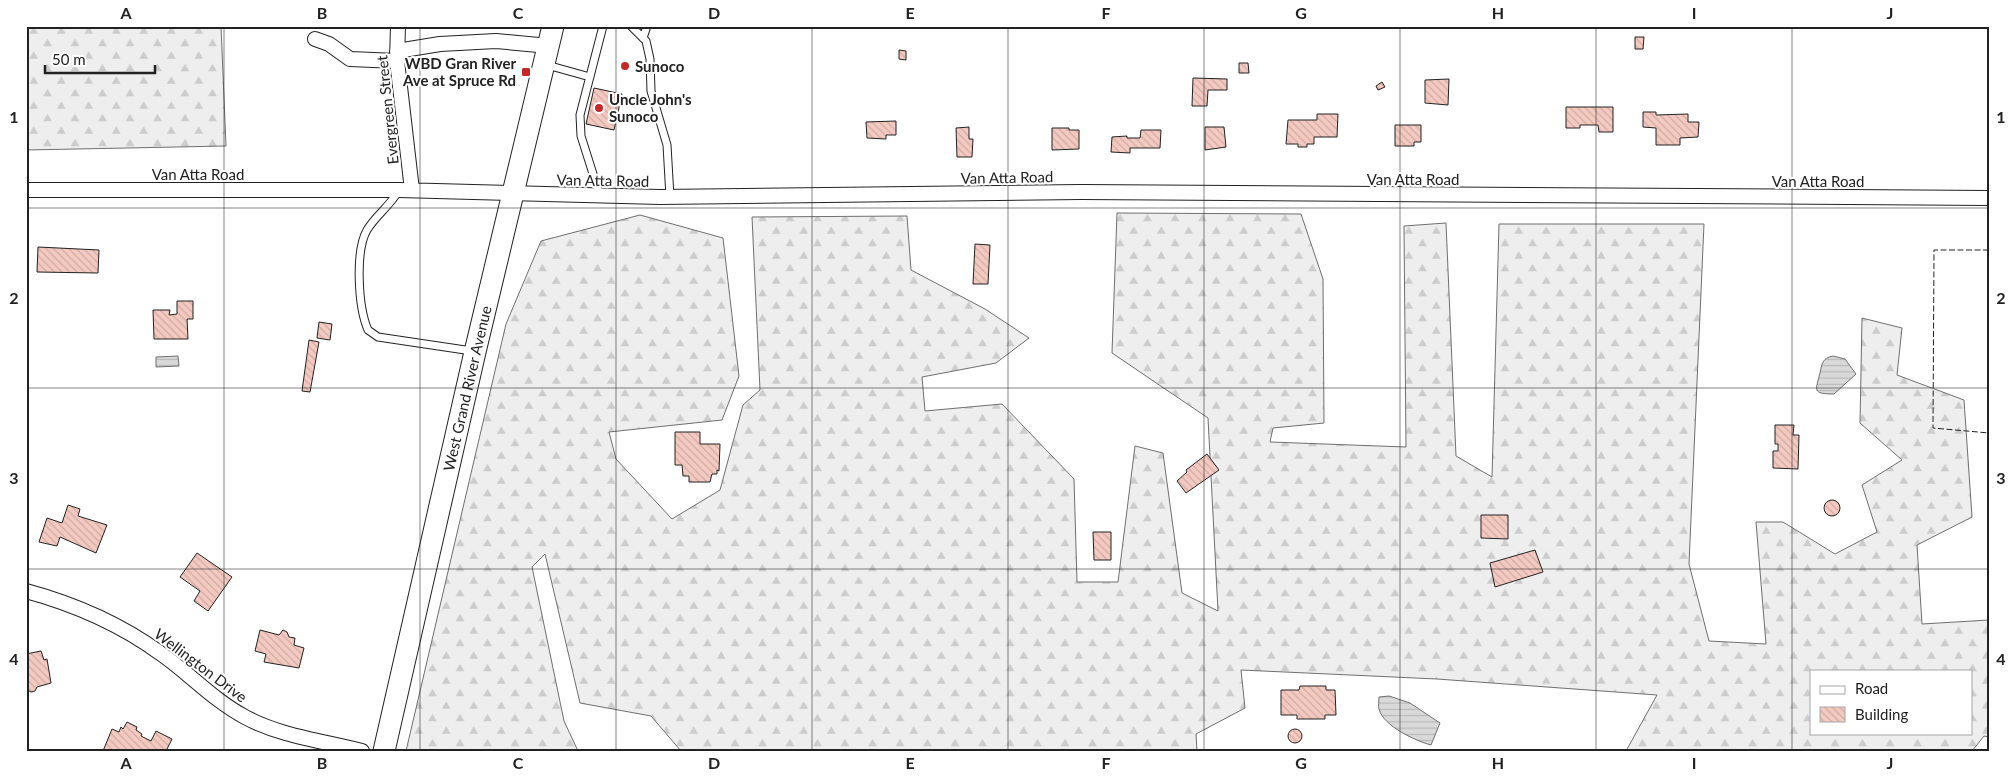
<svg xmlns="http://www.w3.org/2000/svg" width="2015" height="777" viewBox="0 0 2015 777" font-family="Lato,sans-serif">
<defs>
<pattern id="forest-firs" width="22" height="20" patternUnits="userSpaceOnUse" patternTransform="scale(1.25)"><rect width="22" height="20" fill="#eee"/><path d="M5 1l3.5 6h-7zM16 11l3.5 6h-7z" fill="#ccc"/></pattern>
<pattern id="water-rules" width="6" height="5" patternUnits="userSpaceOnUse" patternTransform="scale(1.25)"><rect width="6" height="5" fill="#d9d9d9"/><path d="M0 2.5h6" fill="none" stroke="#bababa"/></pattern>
<pattern id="building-back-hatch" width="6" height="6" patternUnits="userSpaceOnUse" patternTransform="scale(1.25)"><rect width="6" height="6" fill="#f3c9c0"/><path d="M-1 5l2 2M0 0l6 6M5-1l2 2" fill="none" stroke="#d0aca5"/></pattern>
</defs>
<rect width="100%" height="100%" fill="#fff"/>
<path fill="url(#forest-firs)" stroke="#6f6f6f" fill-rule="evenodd" d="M26,26H221L226,146L26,150Z
M1117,213L1301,214L1323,279L1324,423L1273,428L1270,442L1406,447L1404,226L1446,223L1456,456L1492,477L1499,224H1704L1689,564L1709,641L1766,644L1756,522H1783L1835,554L1877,532L1862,485L1902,460L1860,423L1862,318L1902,328L1897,375L1964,400L1972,517L1917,545L1922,624L1989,620V737L1984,736L1972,751H1626L1657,695L1437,679L1241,670L1245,708L1196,734L1197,751H681L651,716L580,703L545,554L532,567L564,721L578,751H406L506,324L541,241L640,215L723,238L739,376L722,420L609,432L616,459L672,519L720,490L743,405L760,390L752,217L907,216L911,270L985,309L1029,338L996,363L922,377L925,411L1002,404L1074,479L1077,582H1118L1135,446L1163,453L1182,593L1218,611L1208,418L1112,353ZM1811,671H1971V733H1811Z"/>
<path fill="url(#water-rules)" stroke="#6f6f6f" d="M178,356L179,366L156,367V357Z
M1833,356L1845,359L1856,374L1834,394C1811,394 1816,390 1820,373C1822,364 1822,358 1833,356Z
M1389,696L1410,703L1440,723L1431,745C1416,741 1383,726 1379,709C1378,706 1379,701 1379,697Z"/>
<path fill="url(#building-back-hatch)" stroke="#222" d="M1635,37H1644L1643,49H1635Z
M899,50L906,51V60L899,59Z
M1239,63H1248L1249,73H1239Z
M1193,78L1227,79V90H1208L1207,106H1192Z
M1449,79L1448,105L1425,103V80Z
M1382,82L1385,87L1378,90L1376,86Z
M594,88L622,94L614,130L586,124Z
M1566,107H1613V132H1599L1598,125H1580V128H1566Z
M1643,112H1656V115L1688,114V122H1699L1698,137L1680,138V145H1656V128L1643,127Z
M1317,114H1338L1337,137H1314V144H1307V147H1298V144H1286L1288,120H1317Z
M896,121V135H886V139L867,138L866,122Z
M1395,125H1421V142H1414V146H1395Z
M969,127V139H973L972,157H957L956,128Z
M1205,127H1224L1226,147L1205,150Z
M1052,128H1069V130H1079V149L1052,150Z
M1141,130H1161L1160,148H1130V153L1111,152L1112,137L1127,136V138H1140Z
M975,244L990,245L988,284H973Z
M38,247L99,250L98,273L37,272Z
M177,301H193V319H187L188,339H154L153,310H170L169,315L177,314Z
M319,322L332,324L330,340L317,338Z
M309,340L319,342L310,392L302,391Z
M1775,425H1794L1793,435H1799L1798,469L1773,468V451H1778V444H1775Z
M675,432H700V444H720L719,471L717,470V474H712L710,482H689V476H683L682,465H675Z
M1207,454L1219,470L1186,493L1177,481L1187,472L1186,470Z
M1824 508a8 8 0 1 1 16 0a8 8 0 1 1-16 0Z
M68,505L80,509L78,516L107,525L96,553L60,537L57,546L39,542L47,518L62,523Z
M1481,515H1508V539L1481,538Z
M1093,532H1111V560H1094Z
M1535,550L1543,572L1495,587L1490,563Z
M197,553L232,577L208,611L194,601L200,591L180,577Z
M260,630L279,635L283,630L287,632L289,637L295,638L294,645L304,648L299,668L264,662L266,654L255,651Z
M41,651L44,660L47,659L51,683L37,687L35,691L31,692L26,689V654Z
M1300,686H1326V690H1335L1336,715H1325V719H1297V715H1281V690H1299Z
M127,722L137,727L136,730L142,734L141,736L151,741L156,731L172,739L166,751H103L112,729L119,732L121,727L123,729Z
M1288 736a7 7 0 1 1 14 0a7 7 0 1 1-14 0Z"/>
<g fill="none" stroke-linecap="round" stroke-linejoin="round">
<g stroke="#222" stroke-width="9">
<path id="service" d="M631,26L646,41L650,59L651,91L667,145L670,197
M643,38L647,26
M547,65L590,77
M399,190C391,205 376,215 367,230C355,251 358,307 368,330L378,337L472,351
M600,196L581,136L580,115L603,26"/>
</g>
<g stroke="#222" stroke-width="16">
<path id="minor" d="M398,26L397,61L412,190
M315,39L329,44L350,59L397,61
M397,51L440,44L496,41L549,46
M26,190H399L660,197L1081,192L1989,198
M26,591C74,604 120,624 160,653C189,673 213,700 245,717C280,736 323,741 362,751"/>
</g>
<g stroke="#222" stroke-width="23">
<g id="primary">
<path id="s1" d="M384,751L475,352L553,26"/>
</g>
</g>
<use href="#service" stroke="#fff" stroke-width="7"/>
<use href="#minor" stroke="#fff" stroke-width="14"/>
<use href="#primary" stroke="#fff" stroke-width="21"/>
<path stroke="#222" stroke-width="1" stroke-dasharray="6 2.5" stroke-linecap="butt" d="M1989,250H1934L1933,428L1989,433"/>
</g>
<path fill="none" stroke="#222" stroke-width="1" stroke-opacity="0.55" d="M224,26V751M420,26V751M616,26V751M812,26V751M1008,26V751M1204,26V751M1400,26V751M1596,26V751M1792,26V751M26,208H1989M26,388H1989M26,569H1989"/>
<g fill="#c62828" stroke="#fff" stroke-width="2">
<circle cx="625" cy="66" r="5"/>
<rect x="521" y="67" width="10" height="10" rx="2.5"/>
<circle cx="599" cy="108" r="5"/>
</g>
<g text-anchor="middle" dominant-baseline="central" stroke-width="4" stroke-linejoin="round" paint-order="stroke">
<g font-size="15" font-weight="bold" fill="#222" stroke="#fff" text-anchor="start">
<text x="516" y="63" text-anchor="end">WBD Gran River<tspan x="516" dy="17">Ave at Spruce Rd</tspan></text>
<text x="635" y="66">Sunoco</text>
<text x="609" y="99">Uncle John's<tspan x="609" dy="17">Sunoco</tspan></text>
</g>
<g font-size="15" fill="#222" stroke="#fff">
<text transform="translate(387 110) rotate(-96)">Evergreen Street</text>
<text x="198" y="174">Van Atta Road</text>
<text transform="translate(1007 177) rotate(-1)">Van Atta Road</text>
<text x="1413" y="179">Van Atta Road</text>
<text transform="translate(603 180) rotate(1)">Van Atta Road</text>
<text x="1818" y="181">Van Atta Road</text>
<text stroke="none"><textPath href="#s1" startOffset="372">West Grand River Avenue</textPath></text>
<text transform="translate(201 665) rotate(37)">Wellington Drive</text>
</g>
</g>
<rect width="2015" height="777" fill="none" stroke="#ffffff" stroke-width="55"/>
<rect x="1810" y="670" width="162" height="65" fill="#ffffff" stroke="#a7a7a7"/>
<rect x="1820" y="686" width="25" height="8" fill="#ffffff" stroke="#a7a7a7"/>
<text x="1855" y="694" font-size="15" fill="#222222">Road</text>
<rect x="1820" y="707" width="25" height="15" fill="url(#building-back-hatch)" stroke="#a7a7a7"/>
<text x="1855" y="720" font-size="15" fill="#222222">Building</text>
<path d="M45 65v8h110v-8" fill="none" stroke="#222222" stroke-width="2.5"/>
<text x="52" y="65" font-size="15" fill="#222222" stroke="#ffffff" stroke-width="4" paint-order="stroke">50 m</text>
<rect x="28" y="28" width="1960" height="722" fill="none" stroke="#222" stroke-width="2"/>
<g font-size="16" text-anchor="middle" font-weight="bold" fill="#222">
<text x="126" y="19">A</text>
<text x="322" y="19">B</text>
<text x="518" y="19">C</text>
<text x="714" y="19">D</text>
<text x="910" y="19">E</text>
<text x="1106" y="19">F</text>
<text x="1301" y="19">G</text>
<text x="1498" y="19">H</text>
<text x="1694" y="19">I</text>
<text x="1890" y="19">J</text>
<text x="14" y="123">1</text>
<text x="2001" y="123">1</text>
<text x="14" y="304">2</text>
<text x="2001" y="304">2</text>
<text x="14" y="484">3</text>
<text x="2001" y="484">3</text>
<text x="14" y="665">4</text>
<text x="2001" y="665">4</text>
<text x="126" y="769">A</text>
<text x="322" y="769">B</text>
<text x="518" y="769">C</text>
<text x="714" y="769">D</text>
<text x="910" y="769">E</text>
<text x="1106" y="769">F</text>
<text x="1301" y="769">G</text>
<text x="1498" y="769">H</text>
<text x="1694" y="769">I</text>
<text x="1890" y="769">J</text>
</g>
</svg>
